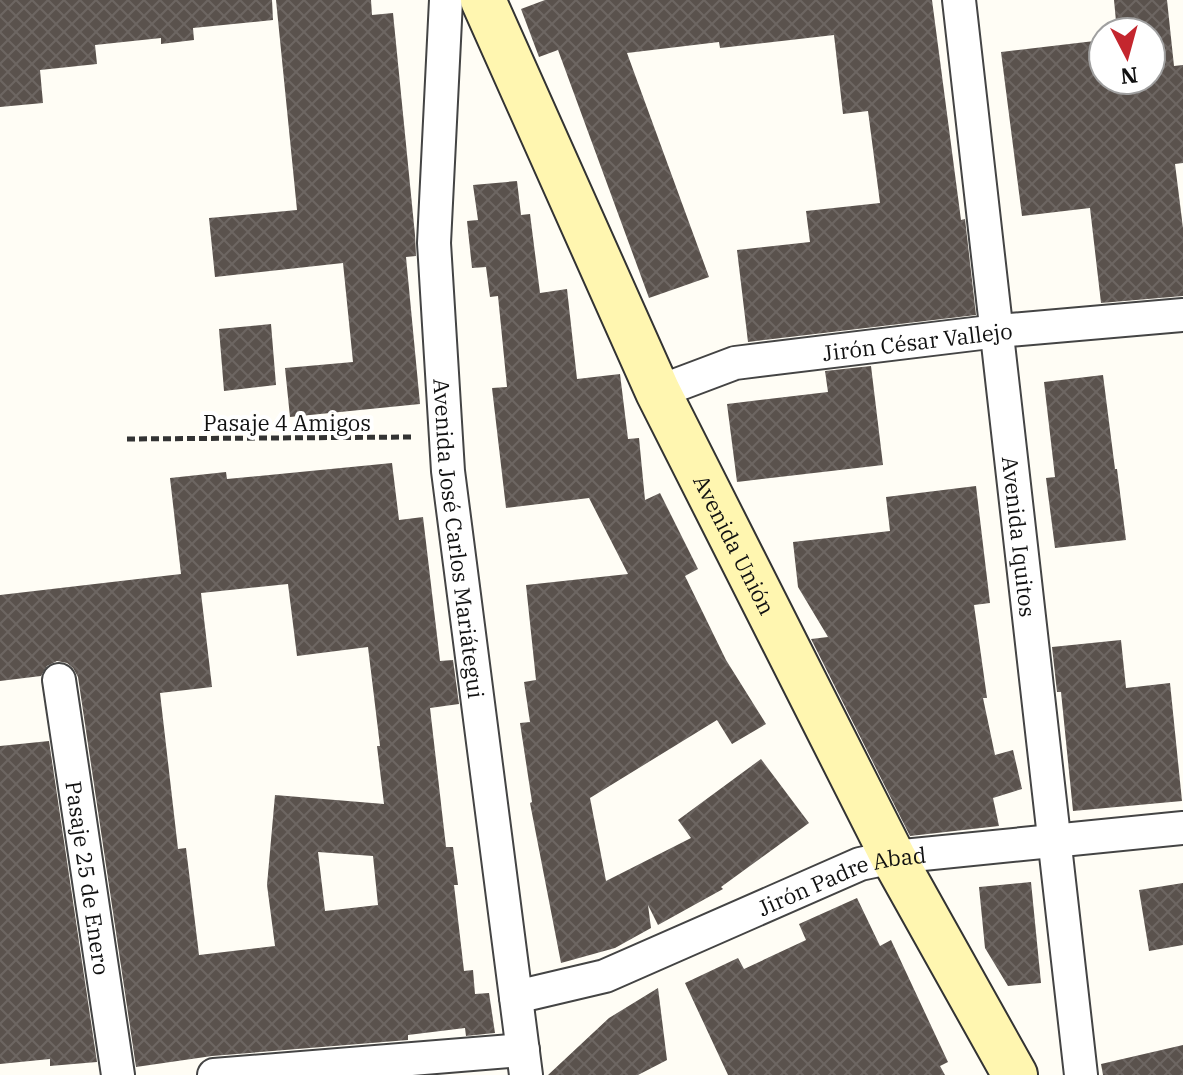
<svg xmlns="http://www.w3.org/2000/svg" width="1183" height="1075" viewBox="0 0 1183 1075" font-family="'IBM Plex Serif',serif">
<defs>
<pattern id="building-cross-hatch" width="8" height="8" patternUnits="userSpaceOnUse" patternTransform="scale(2)"><rect width="8" height="8" fill="#5a524d"/><path d="M0 0l8 8M0 8l8-8" fill="none" stroke="#6d6662"/></pattern>
</defs>
<rect width="100%" height="100%" fill="#fffdf5"/>
<path fill="url(#building-cross-hatch)" fill-rule="evenodd" d="M0,0H272L273,20L193,28L194,40L161,44V38L95,45L97,64L40,70L43,103L0,107Z
M276,0H371L372,15L393,13L415,235L416,256L406,257L420,404L290,417L285,368L353,362L343,263L215,277L209,218L297,210Z
M545,0H932L961,220L965,219L976,315L748,342L737,250L810,242L806,211L880,203L868,111L843,114L834,35L720,48L719,42L627,53L709,277L649,298L558,50L539,57L521,9Z
M1114,0H1167L1174,66L1183,65V163L1175,164L1183,228V296L1101,303L1090,208L1022,216L1001,52L1103,40V80H1151V32H1117Z
M517,181L521,215L530,214L540,293L567,289L577,379L620,374L628,439L639,438L645,500L660,493L698,569L685,576L726,660L766,724L732,744L717,720L590,798L606,881L691,838L678,820L761,759L809,823L721,887L723,889L658,925L648,905L651,928L615,948L561,963L530,803L532,802L520,723L530,722L524,682L536,680L526,585L628,574L589,498L506,508L492,388L507,387L498,296L490,297L486,267L472,268L467,221L478,220L473,185Z
M271,324L276,385L224,391L219,329Z
M871,366L883,465L737,482L727,404L828,392L825,371Z
M1103,375L1115,469H1117L1126,540L1055,548L1046,478L1055,477L1044,382Z
M392,463L399,520L423,517L440,661L453,660L459,704L430,708L446,847H453L458,885H454L464,971L473,970L475,994L489,993L495,1033L466,1036L465,1028L408,1035V1040L212,1056L136,1067L78,677L73,668L67,663L57,661L47,666L41,676L0,681V595L181,574L170,478L226,472L227,479ZM288,584L297,656L368,647L380,746H377L384,804L275,795L267,885L275,946L199,955L186,848L178,849L160,693L212,687L201,593ZM318,852L373,856L378,905L325,911Z
M976,486L990,603L974,605L987,698H983L995,755L1013,750L1022,789L993,798L999,826L910,836L811,639L828,637L798,587L793,542L890,531L886,497Z
M1121,640L1126,688L1170,683L1182,801L1073,811L1061,692H1057L1052,647Z
M49,741L97,1062L50,1066V1059L0,1064V746Z
M1031,882L1041,983L1008,986L985,948L979,887Z
M1183,883V945L1149,951L1139,890Z
M857,898L880,946L891,940L948,1062L940,1066L945,1075H728L685,983L738,958L744,969L806,940L799,924Z
M658,988L667,1060L638,1075H548L609,1018Z
M1183,1045V1075H1103L1101,1064Z"/>
<g fill="none" stroke-linecap="round" stroke-linejoin="round">
<g stroke="#444" stroke-width="36">
<g id="street">
<path id="s1" d="M446,0L434,243L448,471L526,1075"/>
<path id="s2" d="M959,0L1081,1075"/>
<path id="s3" d="M658,392L735,363L998,331L1183,315"/>
<path id="s4" d="M59,680L118,1075"/>
<path id="s5" d="M516,997L605,976L860,864L893,857L1183,828"/>
<path d="M214,1075L523,1050"/>
</g>
</g>
<g stroke="#333" stroke-width="48">
<g id="secondary">
<path id="s6" d="M483,0L658,392L893,857L1015,1075"/>
</g>
</g>
<path stroke="#333" stroke-width="5" stroke-dasharray="8 4" stroke-linecap="butt" d="M127,439L414,437"/>
<use href="#street" stroke="#fff" stroke-width="32"/>
<use href="#secondary" stroke="#fff6b0" stroke-width="44"/>
</g>
<g text-anchor="middle" dominant-baseline="central" stroke-width="8" stroke-linejoin="round" paint-order="stroke">
<g font-size="22" fill="#111" stroke="#fff">
<text stroke="none"><textPath href="#s3" startOffset="266">Jirón César Vallejo</textPath></text>
<text x="287" y="422">Pasaje 4 Amigos</text>
<text stroke="none"><textPath href="#s2" startOffset="540">Avenida Iquitos</textPath></text>
<text stroke="none"><textPath href="#s1" startOffset="540">Avenida José Carlos Mariátegui</textPath></text>
<text stroke="none"><textPath href="#s6" startOffset="600">Avenida Unión</textPath></text>
<text stroke="none"><textPath href="#s4" startOffset="200">Pasaje 25 de Enero</textPath></text>
<text stroke="none"><textPath href="#s5" startOffset="348">Jirón Padre Abad</textPath></text>
</g>
</g>
<g transform="translate(1127 56) rotate(174)"><circle r="38" fill="#ffffff" stroke="#a0a0a0" stroke-width="2"/>
<path d="M0-6L14 30L0 20L-14 30Z" fill="#c4262e"/>
<text y="-12" font-size="22" font-weight="bold" text-anchor="middle" fill="#111111">N</text>
</g>
</svg>
